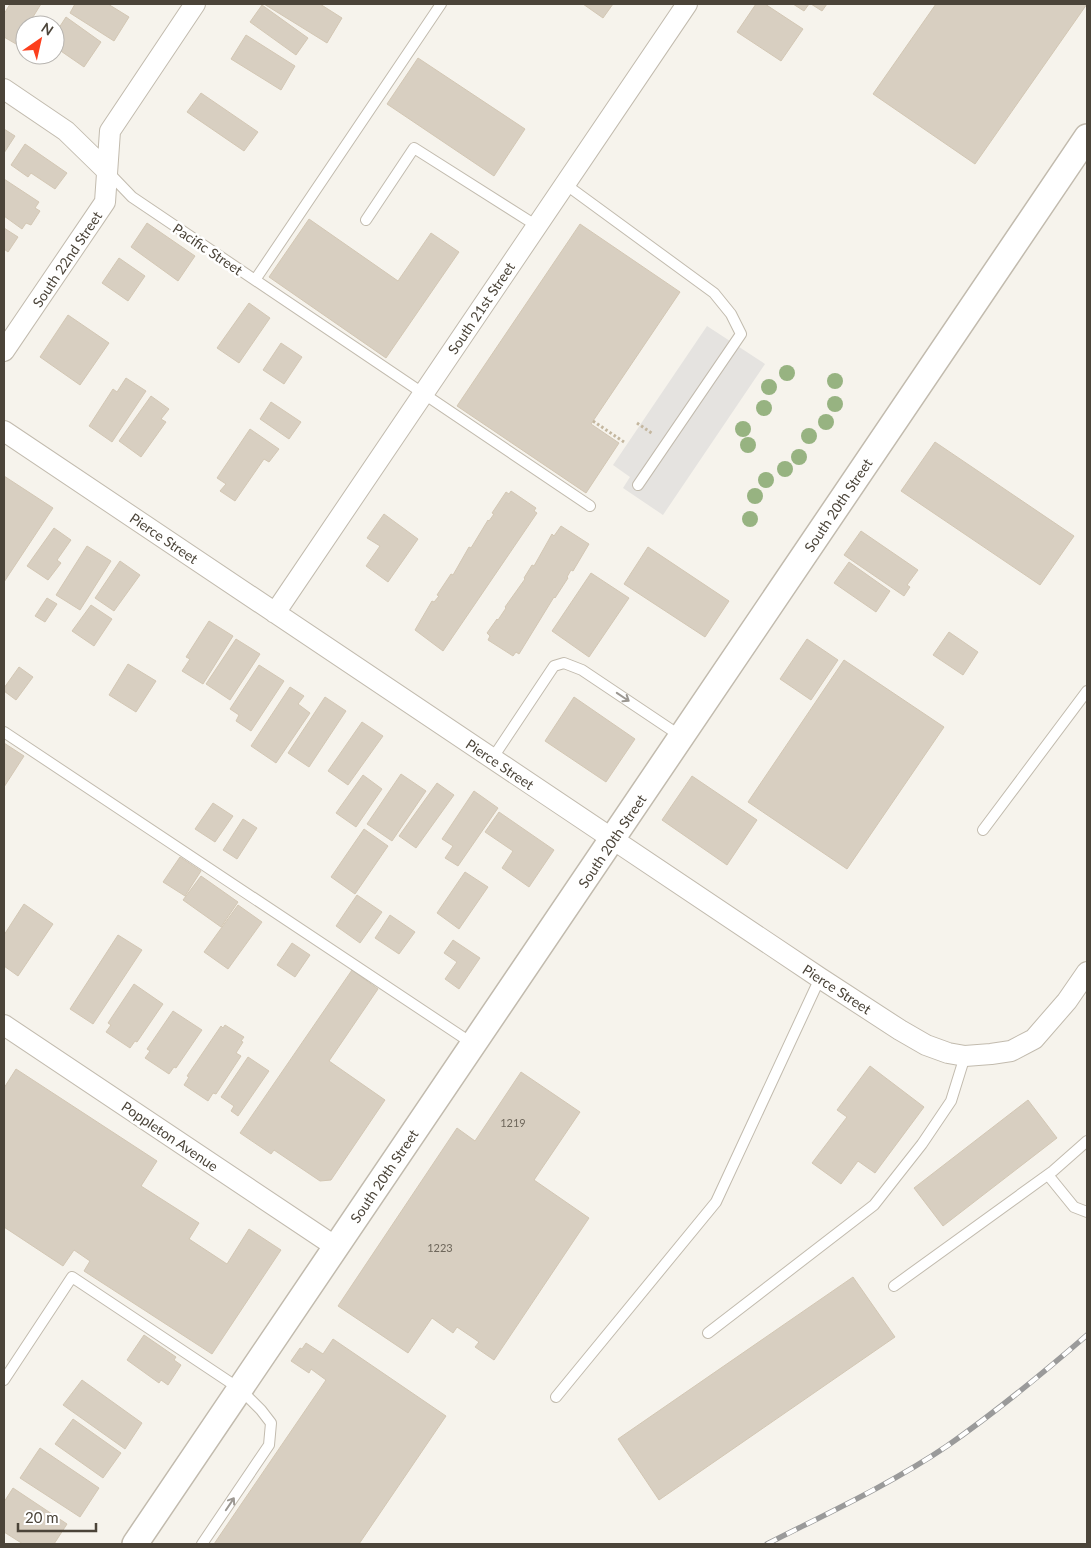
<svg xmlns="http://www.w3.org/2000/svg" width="1091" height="1548" viewBox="0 0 1091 1548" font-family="Lato,sans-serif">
<rect width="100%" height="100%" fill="#f6f3ec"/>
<path fill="#e5e3e0" d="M707,326L765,364L663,515L623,488L630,477L613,465Z"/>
<path fill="#d8cfc1" stroke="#d3c7b4" d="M10,4H41L28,25H25V29L16,44L4,37V14Z
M75,4H108L129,17L114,41L70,13Z
M264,4H320L342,18L327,43Z
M583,4H613L603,18Z
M756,4H765L803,29L781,61L737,32Z
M793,4H809L804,11Z
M811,4H827L822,11Z
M936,4H1087L975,164L873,94Z
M262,5L308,38L296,55L250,22Z
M66,17L101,42L84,67L55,47V34Z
M246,35L295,66L281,90L231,59Z
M418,58L525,129L494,176L387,104Z
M201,93L258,132L244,151L187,112Z
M4,129L15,136L4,153Z
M25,144L67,173L55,189L31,173L28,177L11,165Z
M4,179L39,202L35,208L40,211L31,225L26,223L22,229L4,216Z
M309,219L398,281L431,233L459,252L386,358L269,277Z
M147,223L195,256L178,281L131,247Z
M580,224L680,292L591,424L619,443L586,493L457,406Z
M4,228L18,237L8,252L4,249Z
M119,258L145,276L128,301L102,283Z
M249,303L270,318L239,363L217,348Z
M68,315L109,343L80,385L40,357Z
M281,343L302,357L284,384L263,370Z
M126,378L146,391L112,442L89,426L113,389L117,392Z
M151,396L169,409L161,419L166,422L141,457L119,441Z
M271,402L301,422L289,439L260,419Z
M250,429L279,449L269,462L264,459L235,501L220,491L226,484L217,478Z
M935,442L1074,536L1040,585L901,491Z
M4,476L53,508L4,582Z
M511,491L536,508L534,511L537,513L443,651L415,630L432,601L434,602L439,596L437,595L451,574L453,575L469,547L471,548L488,520L489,521L494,514L492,513L506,492L509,494Z
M384,514L418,539L388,582L366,566L380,546L367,538Z
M561,526L589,544L573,571L571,570L567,577L568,578L555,598L554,597L519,654L516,652L513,656L488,640L490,636L487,633L497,619L498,620L506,608L505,607L525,579L524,578L532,565L534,566L552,534L554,536Z
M54,528L71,540L57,560L61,563L48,580L27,566Z
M861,531L918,570L907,585L910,587L904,596L844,555Z
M87,546L111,561L80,610L56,595Z
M648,547L729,601L705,637L624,584Z
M120,561L140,575L114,611L95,598Z
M849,562L890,591L876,612L834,583Z
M591,573L629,598L589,657L552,631Z
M47,598L57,604L45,622L35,616Z
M91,605L112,619L94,646L72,631Z
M209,621L233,636L203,684L182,671L190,659L186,657Z
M949,632L978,652L963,675L933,655Z
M236,639L260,654L230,700L206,684Z
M807,639L838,660L811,700L780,679Z
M844,660L944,727L847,869L748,802Z
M128,664L156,681L136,712L109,695Z
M259,665L284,681L251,731L236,721L239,715L230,709Z
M19,667L33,677L16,700L4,691V688Z
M290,687L304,696L298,704L310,713L276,763L251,746Z
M325,697L346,711L309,767L288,753Z
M574,697L635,739L606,782L545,741Z
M362,722L383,736L348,785L328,771Z
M4,743L24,756L4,787Z
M401,774L426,791L392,841L367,824Z
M363,775L382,789L356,827L336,813Z
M692,776L757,820L727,865L662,820Z
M437,783L454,795L416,848L399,836Z
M474,791L498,808L458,866L445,858L453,846L442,839Z
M213,803L233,816L215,842L195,829Z
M499,812L554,850L529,887L502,868L513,851L485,832Z
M243,819L257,828L237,859L223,850Z
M364,829L388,846L355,894L331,877Z
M180,857L201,871L185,896L163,882Z
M465,872L488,887L459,929L437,913Z
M201,876L238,902L221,927L183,900Z
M357,895L382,912L360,943L336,926Z
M24,904L53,924L18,976L4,966V935Z
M238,905L262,922L228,969L204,952Z
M390,915L415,932L399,954L375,938Z
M118,935L142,950L93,1024L70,1009Z
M453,940L480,958L459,989L445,979L457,962L444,953Z
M292,943L310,955L295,977L277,965Z
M352,970L378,989L329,1061L385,1100L331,1180L320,1181L274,1150L271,1154L240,1133Z
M134,984L163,1004L137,1042L135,1041L130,1048L106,1032L111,1025L108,1023Z
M173,1011L202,1030L176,1068L174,1067L169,1074L145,1058L150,1051L147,1049Z
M225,1025L244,1037L241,1041L243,1042L236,1053L241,1056L216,1094L213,1093L208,1101L184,1085L189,1077L187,1076L221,1026L223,1028Z
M248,1057L269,1071L238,1116L231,1111L234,1106L221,1097Z
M870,1066L924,1107L875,1173L858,1161L841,1184L812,1163L847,1117L837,1110Z
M16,1069L157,1161L141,1186L199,1223L189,1239L227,1264L249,1229L281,1250L212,1354L84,1271L90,1261L74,1250L63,1266L4,1227V1088Z
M521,1072L580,1112L534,1180L589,1218L494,1360L475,1347L479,1342L457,1327L453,1333L432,1318L408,1353L338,1306L457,1128L475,1141Z
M1028,1100L1057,1138L943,1226L914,1188Z
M853,1277L895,1337L659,1500L618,1439Z
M144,1335L176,1357L174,1360L181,1365L168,1385L161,1380L159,1383L127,1360Z
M333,1339L446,1416L359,1544H214L326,1380L311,1369L309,1373L291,1361L300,1348L302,1349L306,1343L323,1354Z
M82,1380L142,1423L125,1449L63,1405Z
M73,1419L121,1453L103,1478L55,1444Z
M40,1448L99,1488L80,1517L20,1478Z
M13,1488L67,1524L54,1544H23L4,1532V1502Z"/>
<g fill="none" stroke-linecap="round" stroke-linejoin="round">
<g stroke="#c2bbae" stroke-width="12">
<path id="service" d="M108,172L132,197L590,506
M565,184L714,293L731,314L741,334L638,485
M366,220L414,148L537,226
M255,280L441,4
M4,732L473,1044
M492,759L554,666L564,663L582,670L682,737
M983,830L1087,691
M1048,1175L1074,1207L1087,1212
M894,1286L1053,1171L1087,1141
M708,1333L874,1205L922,1144L951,1101L965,1056
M4,1380L72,1277L240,1389L261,1410L271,1423L269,1445L202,1544
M556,1397L716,1202L820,978"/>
</g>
<g stroke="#c2bbae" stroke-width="22">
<path id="minor" d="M4,89L66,131L107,171
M4,351L105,202L110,131L195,4
M4,431L820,978L900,1030L926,1045L948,1053L965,1056L991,1054L1011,1051L1034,1039L1067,1001L1087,972
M275,613L687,4
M4,1025L336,1247"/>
</g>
<g stroke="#c2bbae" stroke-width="28">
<path id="tertiary" d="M135,1544L1087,137"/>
</g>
<path stroke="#c4b79f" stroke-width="3" stroke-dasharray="2.5 2.5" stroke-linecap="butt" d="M593,421L624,442
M637,423L653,434"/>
<use href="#service" stroke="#fff" stroke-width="10"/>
<use href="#minor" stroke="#fff" stroke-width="20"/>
<use href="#tertiary" stroke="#fff" stroke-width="25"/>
<g stroke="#9a9a9a" stroke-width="5.5">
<path id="rail" d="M767,1544C828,1513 891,1484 947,1446C996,1412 1042,1374 1087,1335"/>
</g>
<use href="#rail" stroke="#fff" stroke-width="4" stroke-dasharray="11" stroke-linecap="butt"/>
</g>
<g fill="#97b381">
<circle cx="787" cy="373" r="8"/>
<circle cx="835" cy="381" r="8"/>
<circle cx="769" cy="387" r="8"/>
<circle cx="835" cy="404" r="8"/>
<circle cx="764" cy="408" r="8"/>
<circle cx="826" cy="422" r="8"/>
<circle cx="743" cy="429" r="8"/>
<circle cx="809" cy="436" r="8"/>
<circle cx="748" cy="445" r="8"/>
<circle cx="799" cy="457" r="8"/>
<circle cx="785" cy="469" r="8"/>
<circle cx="766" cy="480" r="8"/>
<circle cx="755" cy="496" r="8"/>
<circle cx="750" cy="519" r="8"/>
</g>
<defs><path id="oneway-shaft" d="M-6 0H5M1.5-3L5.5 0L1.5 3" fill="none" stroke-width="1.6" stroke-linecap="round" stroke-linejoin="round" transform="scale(1.25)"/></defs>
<g stroke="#9c9892">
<use href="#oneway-shaft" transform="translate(623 697) rotate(34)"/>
<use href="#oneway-shaft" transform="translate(230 1504) rotate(-56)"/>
</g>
<g text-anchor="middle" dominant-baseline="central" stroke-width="5" stroke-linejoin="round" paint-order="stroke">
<g font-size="11" fill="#6e675b">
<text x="513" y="1122">1219</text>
<text x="440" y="1247">1223</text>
</g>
<g font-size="14" fill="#4b4439" stroke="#fff">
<text transform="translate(208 249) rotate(34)">Pacific Street</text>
<text transform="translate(67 259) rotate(-56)">South 22nd Street</text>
<text transform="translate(481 308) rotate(-56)">South 21st Street</text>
<text transform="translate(838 505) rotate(-56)">South 20th Street</text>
<text transform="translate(164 538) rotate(34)">Pierce Street</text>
<text transform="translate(500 764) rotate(34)">Pierce Street</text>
<text transform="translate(612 841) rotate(-56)">South 20th Street</text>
<text transform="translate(837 989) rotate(33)">Pierce Street</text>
<text transform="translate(170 1136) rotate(34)">Poppleton Avenue</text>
<text transform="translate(384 1176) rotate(-56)">South 20th Street</text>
</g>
</g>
<rect width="1091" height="1548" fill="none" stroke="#4b4439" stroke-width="10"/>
<g transform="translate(40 40) rotate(34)"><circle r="24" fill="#ffffff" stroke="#b7b4b0"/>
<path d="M0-4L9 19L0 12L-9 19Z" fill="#fc3f1d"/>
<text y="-8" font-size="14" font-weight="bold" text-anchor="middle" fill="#4b4439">N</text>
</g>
<path d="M18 1523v8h78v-8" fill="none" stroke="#4b4439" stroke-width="2.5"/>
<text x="25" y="1523" font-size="15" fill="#4b4439" stroke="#ffffff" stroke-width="4" paint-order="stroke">20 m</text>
</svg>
